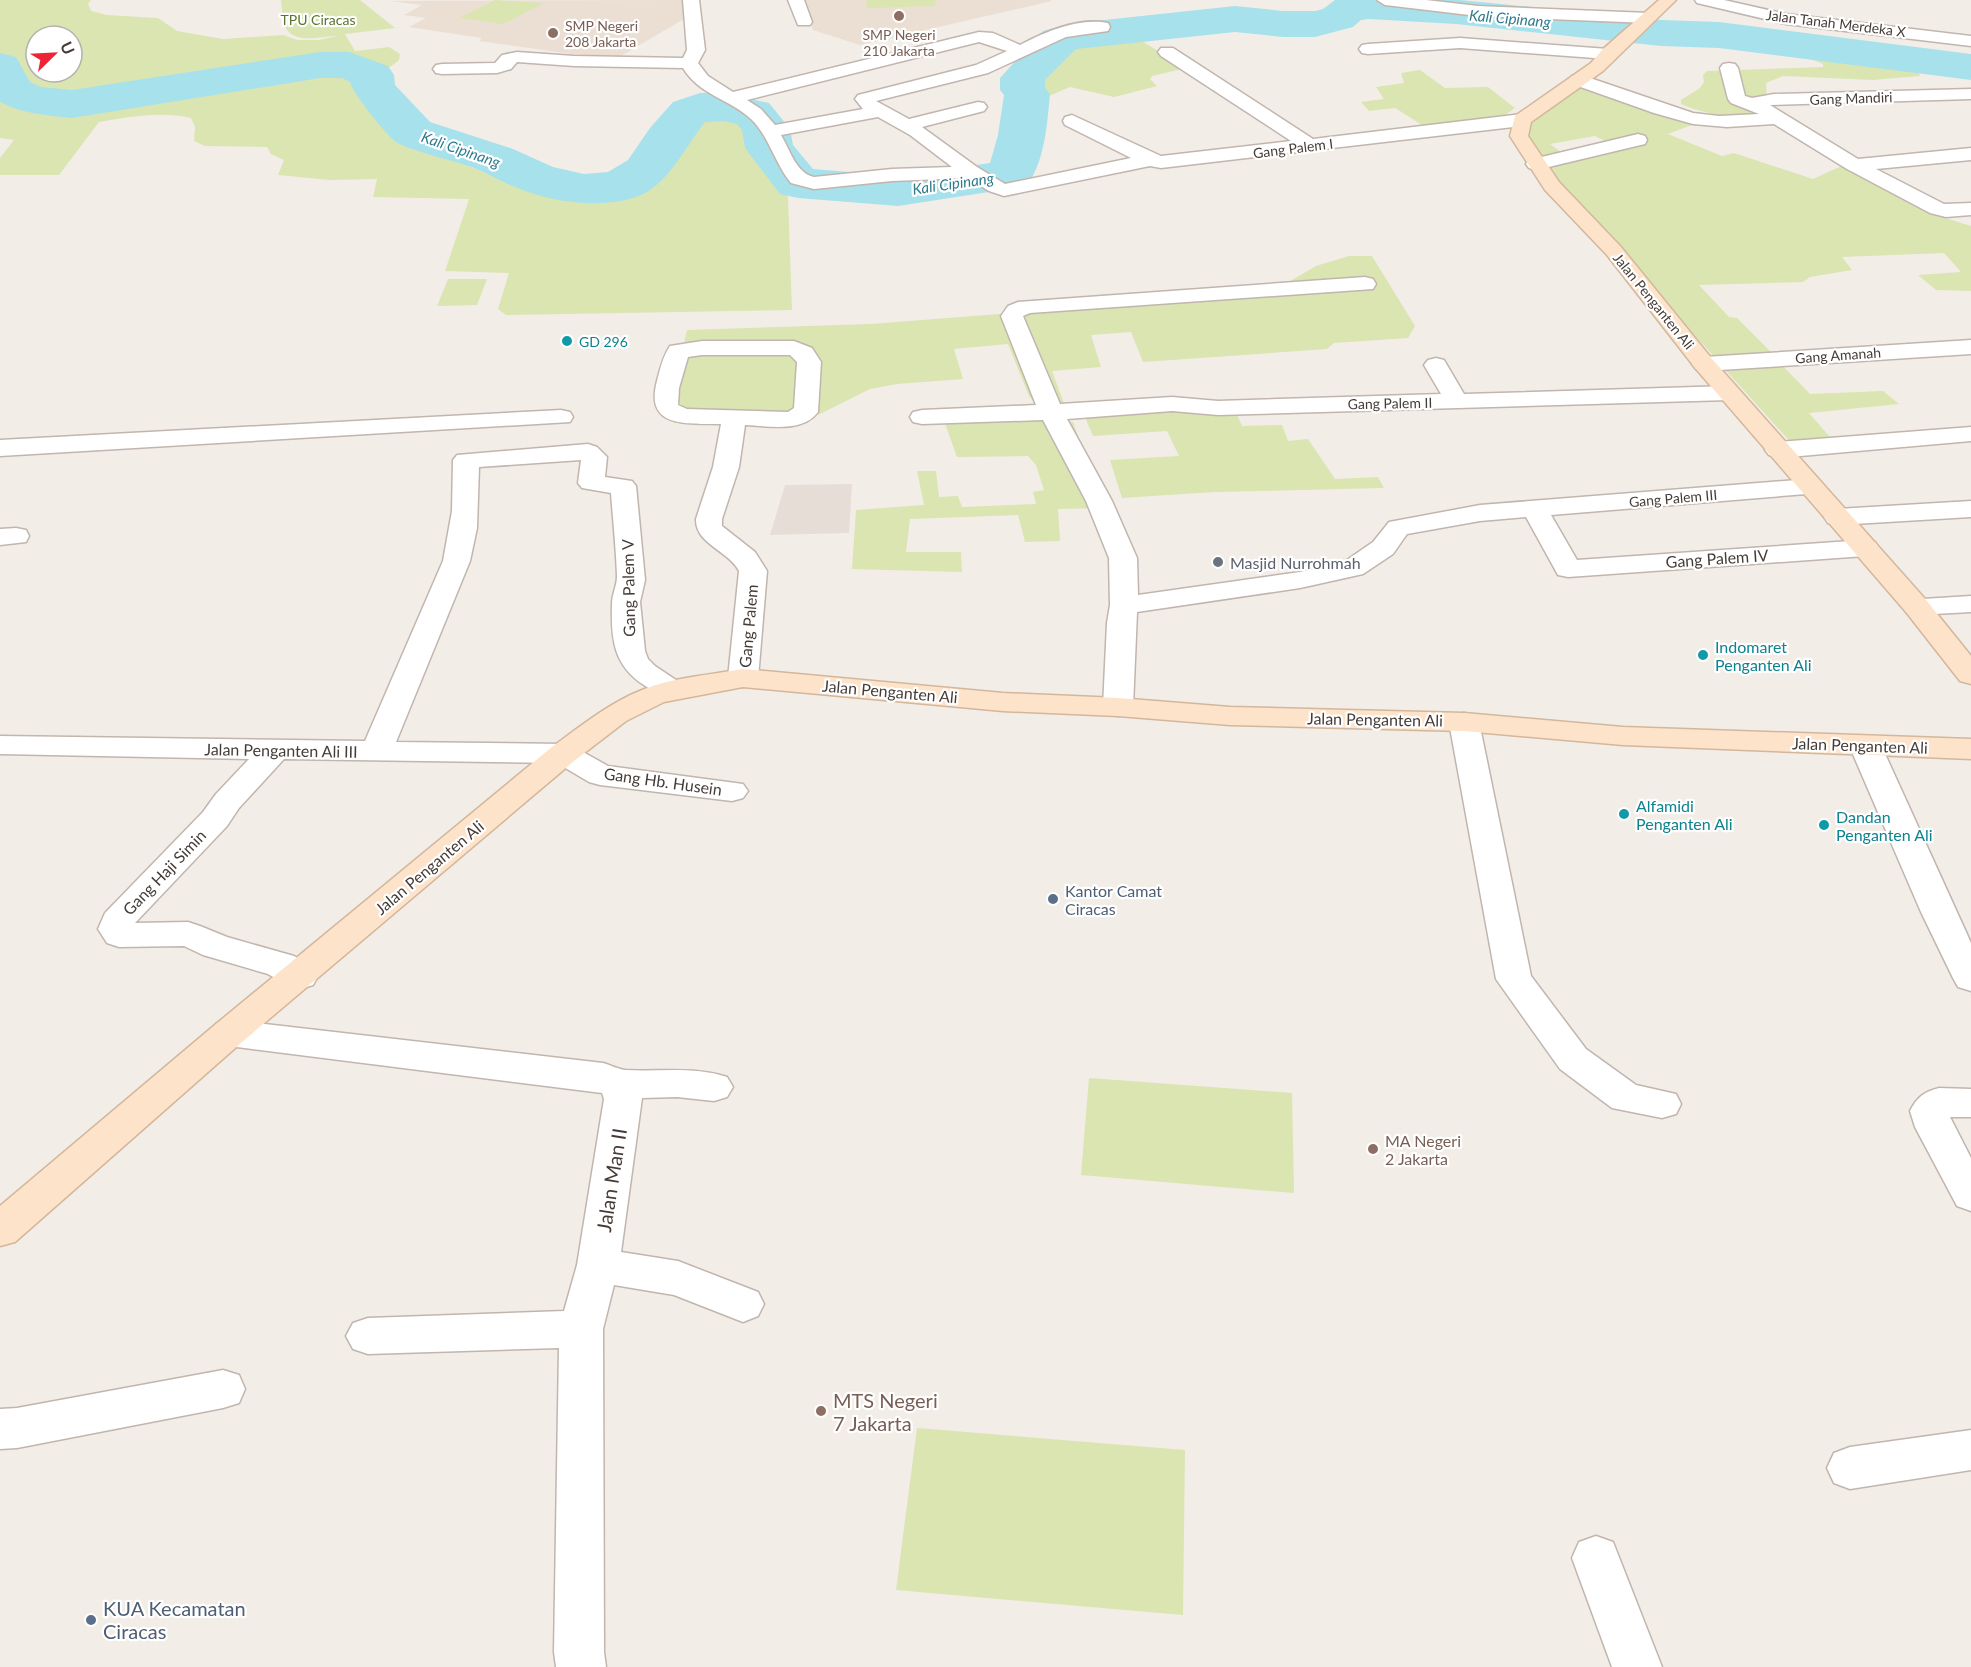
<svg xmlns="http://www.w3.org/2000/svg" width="1971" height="1667" viewBox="0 0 1971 1667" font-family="Lato,sans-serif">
<rect width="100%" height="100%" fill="#f3ede8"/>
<path fill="#e6ddd6" d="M852,484L849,533L770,535L785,485Z"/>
<path fill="#ebded2" d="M689,0V16L614,60L479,41L482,38L409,27L426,18L404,15L422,5L391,1Z
M804,0H1050L1052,1L860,45L813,30Z"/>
<path fill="#dae5b2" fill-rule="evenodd" d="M0,0H91L88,4L91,11L107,15L158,18L177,31L223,39L283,35L297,40H319L337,36C322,36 291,46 284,24C282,17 282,8 281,0H360L395,28L345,34L355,51L389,47L400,54L399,60L390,67L380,70V114L409,140L497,178L557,193L620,192L663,172L698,116L740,113L745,117L781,177L788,197L792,310L506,315L498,309L509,273L445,271L469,199L373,197L377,179L330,180L278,175L284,160L271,154L267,147L205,146L194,141L195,127L191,118C162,111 127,117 99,122L59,175H0V158L14,140L0,138ZM36,36H72V72H36Z
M495,0L544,3L503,24L459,18Z
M866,0H935L936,6L867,8Z
M1132,35L1186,68L1152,76L1150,79L1157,86L1114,97L1070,87L1042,99L1035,94L1036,84L1059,46L1100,37Z
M1795,48L1905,64L1916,68L1920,76L1873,80L1783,76L1766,83L1767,100L1774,105C1755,126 1703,114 1681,104V100L1700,88L1704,82L1703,75L1707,71L1823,67V64L1789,50Z
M1420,70L1445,88L1488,87L1515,108L1498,120L1427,128L1395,108L1369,111L1361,102L1384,99L1376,87L1404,83L1401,73Z
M1583,81L1705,120L1668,134L1722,156L1734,153L1813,179L1846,164L1918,202L1942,217L1971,226V291L1936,290L1918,275L1961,272L1944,253L1842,257L1852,270L1810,277L1803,282L1699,285L1729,317L1737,318L1776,357L1718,361L1539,164L1647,140L1611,144L1595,136L1550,144L1565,155L1538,161L1514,125Z
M1349,256H1372L1415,326L1408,338L1334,343L1327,349L1143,362L1131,332L1091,335L1101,367L1052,371L1065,406L1035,403L1029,396L1008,344L954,349L963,379L897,384L870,389L818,415L674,423L668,416L687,330L871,324L1155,302L1280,287L1316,266Z
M448,279H487L477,305L437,306Z
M1778,361L1810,394L1883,391L1899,404L1809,413L1835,443L1795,447L1720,364Z
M1168,405L1235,410L1242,426L1282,425L1288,441L1308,439L1335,479L1378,477L1384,488L1214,492L1122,498L1110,460L1179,456L1167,431L1093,436L1084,415Z
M1010,414L1046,420L1073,422L1103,508L1058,509L1060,541L1025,542L1018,515L910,519L906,552H961L962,572L852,569L856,510L924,505L917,471H936L939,497L958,496L962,507L1036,504L1033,492L1044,490L1036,465L1028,456L957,457L943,418Z
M1089,1078L1292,1093L1294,1193L1081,1175Z
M917,1428L1185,1450L1183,1615L896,1590Z"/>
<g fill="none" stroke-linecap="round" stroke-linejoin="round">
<path fill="#a7e1ec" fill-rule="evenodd" d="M1335,0H1460L1661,20L1719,22L1971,54V80L1719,48L1661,46L1456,24L1369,19L1361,20L1353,27L1315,37H1283L1235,32L1076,49L1045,80V88L1050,94C1047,126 1045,159 1027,186L898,206L798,198L780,194L745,148L742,130L737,124L724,121L705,122C685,147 667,187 636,197C601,209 553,202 520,189C501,182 484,171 466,165C450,160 409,150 396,142C387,136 351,91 350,82L342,78H320L72,118C46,115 23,114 0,102V53L16,57L30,82L41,87L72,90L320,52H349L388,66L394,75L395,85L430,122L513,149L553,167L584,174L608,172L628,160L650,128L673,102L700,93H724L769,103L790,129L793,145L813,169L898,176L990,163L998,135L1004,95L1000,90V78L1043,31L1058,27L1076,23L1235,6L1283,11H1315L1323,9Z"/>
<g stroke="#c1b5ae" stroke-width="3">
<path id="street" d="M683,0H699L705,50L698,63L708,76L733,92L979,32L993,33L1020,45C1044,32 1080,17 1108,23L1110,27L1108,31L1066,37L988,73L876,101L909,119L978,102L984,103L987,107L984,111L922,127L977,167L1005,184L1131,158L1065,125L1063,121L1065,117L1072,115L1161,156L1291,141L1161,56L1158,52L1161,48H1173L1313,139L1522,114L1529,116L1531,120L1529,124L1522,126L1161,168L1150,166L1004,196L989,191L968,178L892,181L814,189L791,183C775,164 769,136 751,119C730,99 699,95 683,68L574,66L517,62L511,69L497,73L442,74L436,73L433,69L436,65L442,64L495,63L502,55L517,52L574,56L683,58L687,50ZM979,42L1007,51L976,65L858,95L855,99L863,109L775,125L761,109L747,100ZM878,117L910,135L952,167L892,169L814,177C796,173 790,150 781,135Z
M788,0H804L812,22L810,25H798Z
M1377,0H1426L1478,6L1649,13L1657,18L1649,23L1478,16L1385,5Z
M1695,0H1724L1786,14L1971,36V46L1786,24L1697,3Z
M1460,38L1608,49L1614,50L1617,54L1614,58L1608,59L1460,48L1368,54L1362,53L1359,49L1362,45L1368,44Z
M1729,63L1735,64L1738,68L1745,96L1752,98L1774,94L1971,89V99L1770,105L1858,159L1971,148V160L1876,169L1944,204L1971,203V215L1946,217L1930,213L1847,169L1774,124L1727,127L1693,124L1654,113L1572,84L1569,80L1572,76H1584L1693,113L1719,116L1759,114L1731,103L1728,99L1720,68L1723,64Z
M1638,134L1645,136L1647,140L1645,144L1536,170L1529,168L1526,164L1529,160Z
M1365,277L1373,279L1376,284L1373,289L1030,313L1023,316L1060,404L1172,397L1218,401L1441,394L1424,365L1428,360L1436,358L1444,360L1464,394L1729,386L1737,388L1741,393L1737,398L1729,400L1218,415L1172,411L1067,419L1112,501L1137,558L1138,595L1300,572L1344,562L1373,542L1389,522L1480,505L1810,479L1819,481L1823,487L1819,493L1551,515L1577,560L1865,540L1875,542L1879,548L1875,554L1865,556L1568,577L1558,575L1526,517L1480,521L1407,534L1393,554L1363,574L1300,588L1137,612L1133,707L1129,713L1118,716L1107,713L1103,707L1107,623L1110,605L1109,558L1086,501L1043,420L922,424L913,422L910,417L913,412L922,410L1036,405L1001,316L1008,306L1018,302Z
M1971,340V354L1704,371L1696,369L1692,364L1696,359L1704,357Z
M702,341H794L812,348L821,362L818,412C803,433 768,426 745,425L739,467L722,519V526L755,552L767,571L758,678L754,684L743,687L732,684L728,678L739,571C729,551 695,544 696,519L713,467L721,424C688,423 644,429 657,381C660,369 663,356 670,346ZM702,355H790L797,362L794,408L788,412L687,409L678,405L679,388L688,357Z
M561,410L570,412L573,417L570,422L0,456V440Z
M1971,427V441L1778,458L1769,455L1765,450L1769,445L1778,442Z
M588,444L597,447L607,457L605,477L632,481L636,486L645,580L640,602L645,651L648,659L655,666L682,684L686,690L682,696C665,700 657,694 644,685C613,665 611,638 612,604C612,594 617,586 617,576C616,548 613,520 611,493L582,488L578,483L581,460L479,467L477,528L470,561L396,742L563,744L574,747L608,766L743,784L748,791L743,798L732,801L600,785L589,782L557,763L284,759L239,808L227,826L135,923L188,922L200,926L227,937L294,956L313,967L318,976L313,985L300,989L287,985L268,974L203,955L184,946L119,947L107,943L98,929L105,913L203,812L216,794L249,759L0,754V736L365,741L443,561L452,511L453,460L457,455Z
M1971,501V517L1837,525L1828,523L1824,517L1828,511L1837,509Z
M16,528L26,530L29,536L26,542L0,545V529Z
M1971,596V612L1916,615L1906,612L1902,606L1906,600Z
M1464,713L1475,715L1479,722L1531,976L1586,1049L1636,1085L1676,1094L1681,1104L1676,1114L1662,1118L1612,1108L1560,1069L1496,979L1449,722L1453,715Z
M1865,736L1876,738L1881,745L1971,943V991L1958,987L1953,978L1921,912L1849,745L1854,738Z
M229,1020L603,1063C610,1065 618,1069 625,1070C660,1072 693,1066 727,1077L733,1087L727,1097L714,1101L677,1097L642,1098L621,1252L678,1261L758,1292L764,1304L758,1316L743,1322L674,1295L614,1285L603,1329L604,1652L606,1667H556L554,1652L559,1348L368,1354L353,1349L346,1336L353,1323L368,1318L564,1311L577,1265L604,1099L602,1093L229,1046L216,1042L210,1033L216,1024Z
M1939,1088L1971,1089V1117H1950L1971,1158V1211L1957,1206L1915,1127L1910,1111C1917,1097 1924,1092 1939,1088Z
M223,1370L239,1375L245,1389L239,1403L223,1408L17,1448L0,1449V1409L17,1408Z
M1971,1430V1470L1850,1489L1834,1483L1827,1468L1834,1453L1850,1447Z
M1596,1536L1613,1542L1662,1667H1612L1572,1558L1579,1542Z"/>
</g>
<g stroke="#d3b79c" stroke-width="3">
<path id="secondary" d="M1659,0H1676L1603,71L1531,122L1528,136L1559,182L1621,247L1712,359L1926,600L1971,656V684L1960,681L1906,612L1696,369L1607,255L1545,190L1510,136L1515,116L1591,63L1602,50Z
M743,669L1003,693L1118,698L1230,707L1464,713L1623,727L1971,739V759L1623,745L1464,731L1230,725L1118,716L1003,711L743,687L664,702L626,721L574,761L242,1042L15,1242L0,1246V1206L216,1024L552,747C581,726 609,703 642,690C674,677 710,675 743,669Z"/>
</g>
<use href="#street" fill="#fff" fill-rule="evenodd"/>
<use href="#secondary" fill="#fce3c9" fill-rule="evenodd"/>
</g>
<g fill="#8d6e63" stroke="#fff" stroke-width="2">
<circle cx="899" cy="16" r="6"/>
<circle cx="553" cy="33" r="6"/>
<circle cx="1373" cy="1149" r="6"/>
<circle cx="821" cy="1411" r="6"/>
</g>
<g fill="#0f9aa8" stroke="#fff" stroke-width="2">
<circle cx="567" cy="341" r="6"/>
<circle cx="1703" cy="655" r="6"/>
<circle cx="1624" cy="814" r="6"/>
<circle cx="1824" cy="825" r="6"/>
</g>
<circle fill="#6b7280" stroke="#fff" stroke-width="2" cx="1218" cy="562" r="6"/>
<g fill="#5c6f8a" stroke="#fff" stroke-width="2">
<circle cx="1053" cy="899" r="6"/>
<circle cx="91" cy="1620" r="6"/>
</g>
<g text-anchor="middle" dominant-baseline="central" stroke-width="4.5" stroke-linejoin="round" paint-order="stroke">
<g font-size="14" fill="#59742d" stroke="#fff">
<text x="318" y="19">TPU Ciracas</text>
</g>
<g font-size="14" fill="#463c37" stroke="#fff">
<text transform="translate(1836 23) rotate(7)">Jalan Tanah Merdeka X</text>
<text transform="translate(1851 98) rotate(-2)">Gang Mandiri</text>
<text transform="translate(1293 148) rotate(-7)">Gang Palem I</text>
<text transform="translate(1654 301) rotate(51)">Jalan Penganten Ali</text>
<text transform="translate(1838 355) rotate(-4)">Gang Amanah</text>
<text transform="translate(1390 403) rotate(-1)">Gang Palem II</text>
<text transform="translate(1673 498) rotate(-5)">Gang Palem III</text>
</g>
<g font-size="14" fill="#785e54" stroke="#fff" text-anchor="start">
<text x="565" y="25">SMP Negeri<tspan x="565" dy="16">208 Jakarta</tspan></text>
<text x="899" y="34" text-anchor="middle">SMP Negeri<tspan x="899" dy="16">210 Jakarta</tspan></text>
</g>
<g font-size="14" fill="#0d838f" stroke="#fff" text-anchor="start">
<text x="579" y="341">GD 296</text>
</g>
<g font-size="15" font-style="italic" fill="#2e7b8d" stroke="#fff">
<text transform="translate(1510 18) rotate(5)">Kali Cipinang</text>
<text transform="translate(461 149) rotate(19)">Kali Cipinang</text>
<text transform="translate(953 183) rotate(-8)">Kali Cipinang</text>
</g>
<g font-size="16" fill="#463c37" stroke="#fff">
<text transform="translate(1717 558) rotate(-4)">Gang Palem IV</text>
<text transform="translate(628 588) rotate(-91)">Gang Palem V</text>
<text transform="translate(748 626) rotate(-85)">Gang Palem</text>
<text transform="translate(890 691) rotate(5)">Jalan Penganten Ali</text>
<text transform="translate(1375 719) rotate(1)">Jalan Penganten Ali</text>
<text transform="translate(1860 745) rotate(2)">Jalan Penganten Ali</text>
<text transform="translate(281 750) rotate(1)">Jalan Penganten Ali III</text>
<text transform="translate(663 781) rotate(8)">Gang Hb. Husein</text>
<text transform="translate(429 867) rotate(-40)">Jalan Penganten Ali</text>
<text transform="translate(164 872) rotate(-46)">Gang Haji Simin</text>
</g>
<g font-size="16" fill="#5b616d" stroke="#fff" text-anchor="start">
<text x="1230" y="562">Masjid Nurrohmah</text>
</g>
<g font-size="16" fill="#0d838f" stroke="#fff" text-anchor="start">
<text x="1715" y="646">Indomaret<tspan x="1715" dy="18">Penganten Ali</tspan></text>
<text x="1636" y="805">Alfamidi<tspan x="1636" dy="18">Penganten Ali</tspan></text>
<text x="1836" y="816">Dandan<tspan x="1836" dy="18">Penganten Ali</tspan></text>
</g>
<g font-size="16" fill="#4e5e75" stroke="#fff" text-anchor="start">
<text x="1065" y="890">Kantor Camat<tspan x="1065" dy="18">Ciracas</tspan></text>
</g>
<g font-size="16" fill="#785e54" stroke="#fff" text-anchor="start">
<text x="1385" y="1140">MA Negeri<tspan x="1385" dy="18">2 Jakarta</tspan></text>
</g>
<g font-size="20" fill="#463c37" stroke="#fff">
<text transform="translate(611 1180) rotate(-81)">Jalan Man II</text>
</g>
<g font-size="20" fill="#785e54" stroke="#fff" text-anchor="start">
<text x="833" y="1400">MTS Negeri<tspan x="833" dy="23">7 Jakarta</tspan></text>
</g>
<g font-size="20" fill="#4e5e75" stroke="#fff" text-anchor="start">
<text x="103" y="1608">KUA Kecamatan<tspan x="103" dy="23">Ciracas</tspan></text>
</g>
</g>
<g transform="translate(54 54) rotate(66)"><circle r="28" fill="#ffffff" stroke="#b5b1af" stroke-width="1.5"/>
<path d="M0-4.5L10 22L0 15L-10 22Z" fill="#ee2335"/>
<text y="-9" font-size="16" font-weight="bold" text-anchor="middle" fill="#463c37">U</text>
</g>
</svg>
